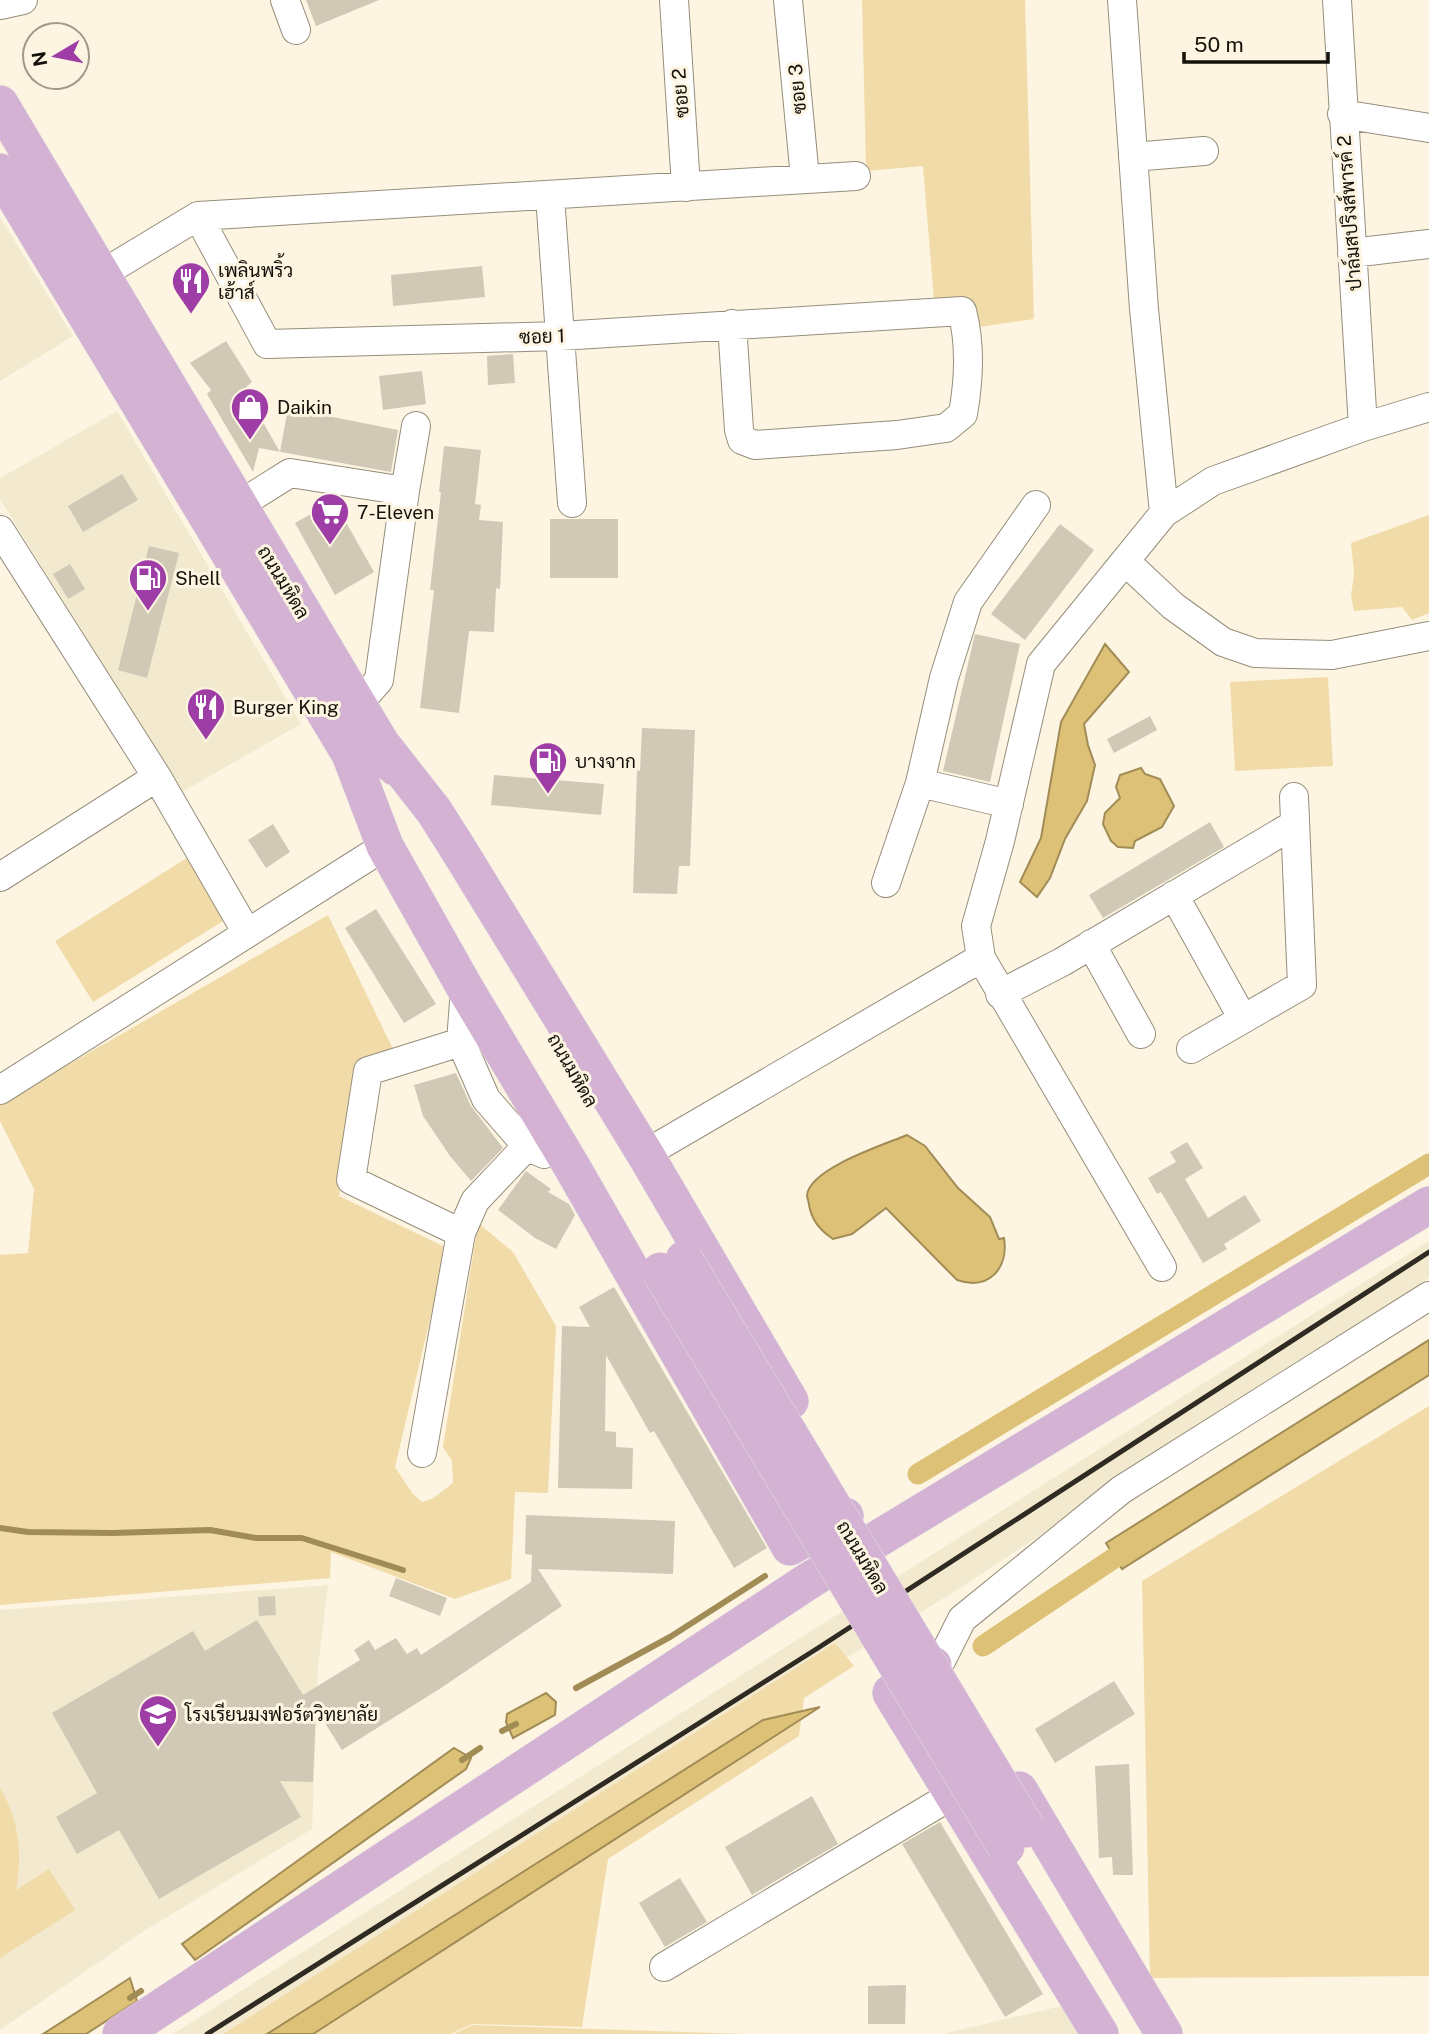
<svg xmlns="http://www.w3.org/2000/svg" width="1429" height="2034" viewBox="0 0 1429 2034" font-family="'Public Sans',Sarabun,sans-serif">
<rect width="100%" height="100%" fill="#fdf5e2"/>
<path fill="#f3e9ce" d="M0,217L73,336L0,381Z
M117,411L301,724L182,792L0,499V478Z
M1429,1241V1278L954,1592L382,1942L240,2034H173Z
M328,1585L318,1668L312,1829L144,1931L0,2030V1610Z
M1066,2005L1083,2034H942Z"/>
<path fill="#f1dca9" d="M862,0H1025L1034,319L973,328L972,299L934,300L923,166L866,171Z
M1429,515V613L1412,620L1402,607L1354,611L1351,595L1354,574L1351,543Z
M1328,677L1333,766L1235,771L1230,682Z
M190,856L228,918L93,1002L55,941Z
M328,915L393,1049L362,1068L339,1196L447,1248L395,1467L412,1493L422,1502L432,1499L453,1483L452,1461L443,1447L478,1223L513,1252L556,1326L548,1493L515,1492L511,1579L455,1599L331,1552L330,1578L0,1605V1255L28,1253L34,1189L0,1121V1104Z
M1429,1406V1976L1150,1978L1142,1581Z
M835,1643L854,1666L804,1698L799,1736L608,1859L582,2027L472,2024L451,2034H223Z
M0,1788C19,1819 23,1855 16,1890L49,1869L75,1910L0,1958Z
M472,2025L746,2034H454Z"/>
<path fill="#ddc177" stroke="#a18c56" stroke-width="2" d="M1105,644L1129,672L1084,724L1088,745L1095,765L1087,801L1065,839L1050,878L1037,897L1020,882L1041,838L1061,722Z
M1141,768L1145,774L1160,779L1174,806L1162,827L1135,841L1133,848L1118,847L1111,841L1103,824L1105,813L1120,798L1116,787L1120,775Z
M907,1135L925,1146L958,1188L990,1217L999,1239L1004,1238C1009,1268 989,1291 957,1280L886,1208L852,1234L833,1239C820,1230 812,1221 809,1205C809,1202 807,1198 807,1195C810,1168 886,1144 907,1135Z
M1429,1340V1375L1122,1569L1106,1543Z
M546,1693L556,1702L555,1715L513,1738L506,1722L507,1714Z
M820,1707L313,2034H267L763,1720Z
M454,1748L471,1758L466,1769L195,1960L182,1944Z
M130,1978L137,2001L86,2034H43Z"/>
<g fill="none" stroke-linecap="round" stroke-linejoin="round">
<path stroke="#a18c56" stroke-width="6" d="M0,1528L28,1532L113,1533L210,1530L256,1538H302L403,1570
M576,1688L670,1637L765,1576
M502,1731L516,1724
M462,1760L480,1748
M130,1998L141,1991"/>
<path stroke="#ddc177" stroke-width="21" d="M918,1474L1429,1164
M983,1646L1138,1542"/>
</g>
<path fill="#d0c9b6" d="M306,0H379L316,26Z
M482,266L485,297L393,306L391,275Z
M226,341L252,382L244,389L280,452L288,408L398,430L391,472L259,448L253,472L207,394L211,390L190,363Z
M513,354L515,383L488,385L487,356Z
M422,371L426,404L383,410L379,376Z
M444,446L481,450L475,504L481,505L479,520L503,522L500,589L496,588L494,632L469,631L459,713L420,708L434,590H430L441,492H439Z
M122,474L138,500L83,532L68,506Z
M334,501L374,572L335,595L295,523Z
M550,519H618V578H550Z
M1060,524L1094,550L1025,640L991,614Z
M149,546L179,553L147,678L118,670Z
M70,564L85,589L68,599L53,574Z
M975,634L1020,644L990,782L943,771Z
M1150,716L1157,730L1114,753L1107,739Z
M642,728L695,730L690,866H679L677,894L633,893L637,770L640,771Z
M494,775L604,784L601,815L491,805Z
M1210,822L1224,847L1103,918L1089,895Z
M273,824L290,852L266,868L248,840Z
M376,909L436,1004L404,1023L345,928Z
M456,1073L471,1106L503,1148L471,1181L450,1156L423,1116L414,1085Z
M1187,1142L1203,1168L1185,1179L1208,1218L1245,1195L1261,1221L1224,1244L1227,1249L1203,1263L1161,1192L1157,1194L1148,1178L1176,1162L1170,1152Z
M526,1171L551,1189L548,1192L569,1204L575,1215L556,1249L535,1238L498,1210Z
M614,1287L767,1548L734,1568L654,1431L650,1433L606,1355L605,1431L616,1432V1447L633,1448L632,1489L558,1488L562,1326L590,1327L579,1307Z
M526,1515L675,1521L673,1574L538,1569L562,1606L441,1688L342,1750L316,1709L313,1782L280,1781L301,1817L159,1899L119,1830L77,1854L56,1817L97,1793L52,1713L193,1631L205,1651L257,1620L303,1695L360,1660L354,1650L369,1640L375,1650L396,1638L407,1654L417,1648L421,1655L531,1582L532,1555L525,1554Z
M396,1578L447,1598L440,1616L389,1596Z
M275,1596L276,1615L259,1616L258,1597Z
M1114,1681L1135,1714L1055,1763L1035,1729Z
M1129,1764L1133,1875H1113L1112,1857L1099,1858L1095,1766Z
M812,1796L838,1844L752,1895L725,1847Z
M940,1822L1043,1994L1005,2017L902,1844Z
M680,1878L707,1922L665,1947L639,1903Z
M906,1985L905,2024H868V1986Z"/>
<g fill="none" stroke-linecap="round" stroke-linejoin="round">
<g stroke="#958e7c" stroke-width="30">
<path id="minor" d="M285,0L296,30
M674,0L686,187
M788,0L805,178
M1122,0L1144,309L1164,513
M1337,0L1363,427
M0,5L23,0
M1342,114L1429,128
M1133,157L1204,151
M550,196L572,503
M198,216L267,344L560,336L962,311C971,345 969,380 963,414L946,428L897,435L755,445L742,440L739,430L732,324
M1352,253L1429,244
M102,274L198,216L856,176
M405,491L416,426
M239,505L290,473L405,491L379,680L357,705
M0,530L157,777L247,933
M1125,561L1173,606L1223,642L1255,653L1332,655L1429,636
M920,783L1009,804
M0,877L157,777
M886,883L920,783L944,678L968,602L1036,505
M1174,895L1243,1019
M1091,944L1141,1034
M465,988L461,1042L486,1099L527,1146L544,1154
M1000,994L1062,962L1295,824
M1191,1049L1302,985L1294,797
M0,1090L385,846
M645,1154L981,958
M461,1233L351,1180L368,1071L461,1042
M1162,1267L981,958L976,926L1000,841L1041,664L1125,561L1164,513L1213,481L1363,427L1429,407
M422,1453L461,1233L475,1201L527,1146
M942,1659L962,1619L1121,1490L1429,1296
M664,1967L954,1794"/>
</g>
<g stroke="#e3e2e2" stroke-width="38">
<path id="major" d="M0,104L395,767
M0,172L362,774
M383,746L434,811L460,852L645,1154L790,1401
M350,754L385,846L465,988L572,1167L790,1547L845,1516
M933,1665L891,1693L1100,2034
M1019,1790L1164,2034
M121,2034L810,1580L1429,1205"/>
</g>
<use href="#minor" stroke="#fff" stroke-width="28"/>
<use href="#major" stroke="#d3b2d4" stroke-width="37"/>
<path stroke="#2f2b23" stroke-width="5" d="M207,2034L818,1648L1429,1252"/>
<g stroke="#e3e2e2" stroke-width="38" stroke-linecap="butt">
<path id="major-bridge" d="M684,1259L1027,1829
M660,1271L1006,1847"/>
</g>
<use href="#major-bridge" stroke="#d3b2d4" stroke-width="37"/>
</g>
<defs>
<g id="restaurant-pin" transform="scale(2.0125)"><path d="M0 17L-7.5 6A9.5 9.5 0 1 1 7.5 6Z" fill="#9e3da5" stroke="#fdf5e2"/><path d="M-5-6h1v4h1v-4h1v4h1v-4h1v5L-1.5 .5V6h-2V.5L-5-1ZM5-6V6H3V1.5H1.5Q1.5-4 5-6Z" fill="#fff"/></g>
<g id="shop-pin" transform="scale(2.0125)"><path d="M0 17L-7.5 6A9.5 9.5 0 1 1 7.5 6Z" fill="#9e3da5" stroke="#fdf5e2"/><path d="M-5-2.5h2.3a2.7 3.5 0 0 1 5.4 0H5L5.5 6h-11ZM-1.5-2.5h3a1.5 2.3 0 0 0-3 0Z" fill="#fff"/></g>
<g id="supermarket-pin" transform="scale(2.0125)"><path d="M0 17L-7.5 6A9.5 9.5 0 1 1 7.5 6Z" fill="#9e3da5" stroke="#fdf5e2"/><path d="M-6-5.5h2.5l.6 2H6L4.5 2H-2.5L-4.4-4H-6ZM-1.5 3.2a1.3 1.3 0 1 0 .1 0ZM3 3.2a1.3 1.3 0 1 0 .1 0Z" fill="#fff"/></g>
<g id="fuel-pin" transform="scale(2.0125)"><path d="M0 17L-7.5 6A9.5 9.5 0 1 1 7.5 6Z" fill="#9e3da5" stroke="#fdf5e2"/><path d="M-5.5-6h7V0h2V4h1.3V-2.5L3-4.5l.8-.8L6-3V5H2.5V1h-1V6h-7ZM-4.2-4.7v3.2H.2V-4.7Z" fill="#fff"/></g>
<g id="school-pin" transform="scale(2.0125)"><path d="M0 17L-7.5 6A9.5 9.5 0 1 1 7.5 6Z" fill="#9e3da5" stroke="#fdf5e2"/><path d="M0-5L7-2L0 1L-7-2ZM-4 1L0 2.5L4 1V4Q0 6-4 4Z" fill="#fff"/></g>
</defs>
<g fill-rule="evenodd">
<use href="#restaurant-pin" x="191" y="281"/>
<use href="#shop-pin" x="250" y="407"/>
<use href="#supermarket-pin" x="330" y="512"/>
<use href="#fuel-pin" x="148" y="578"/>
<use href="#restaurant-pin" x="206" y="707"/>
<use href="#fuel-pin" x="548" y="761"/>
<use href="#school-pin" x="158" y="1714"/>
</g>
<g text-anchor="middle" dominant-baseline="central" stroke-width="6" stroke-linejoin="round" paint-order="stroke">
<g font-size="19" fill="#14110a" stroke="#fdf5e2">
<text transform="translate(797 89) rotate(-95)">ซอย 3</text>
<text transform="translate(680 93) rotate(-94)">ซอย 2</text>
<text transform="translate(1349 213) rotate(-94)">ปาล์มสปริงส์พารค์ 2</text>
<text transform="translate(542 336) rotate(-2)">ซอย 1</text>
<text transform="translate(284 582) rotate(59)">ถนนมหิดล</text>
<text transform="translate(573 1070) rotate(60)">ถนนมหิดล</text>
<text transform="translate(863 1557) rotate(59)">ถนนมหิดล</text>
</g>
<g font-size="19" fill="#14110a" stroke="#fdf5e2" text-anchor="start">
<text x="218" y="270">เพลินพริ้ว<tspan x="218" dy="22">เฮ้าส์</tspan></text>
<text x="277" y="407">Daikin</text>
<text x="357" y="512">7-Eleven</text>
<text x="175" y="578">Shell</text>
<text x="233" y="707">Burger King</text>
<text x="575" y="761">บางจาก</text>
<text x="185" y="1714">โรงเรียนมงฟอร์ตวิทยาลัย</text>
</g>
</g>
<g transform="translate(56 56) rotate(260)"><circle r="33" fill="#fdf5e2" stroke="#a09a8c" stroke-width="2"/>
<path d="M0-5L12 26L0 18L-12 26Z" fill="#9e3da5"/>
<text y="-10" font-size="19" font-weight="bold" text-anchor="middle" fill="#14110a">N</text>
</g>
<path d="M1184 52v10h144v-10" fill="none" stroke="#14110a" stroke-width="3.5"/>
<text x="1194" y="52" font-size="21" fill="#14110a" stroke="#fdf5e2" stroke-width="5" paint-order="stroke">50 m</text>
</svg>
